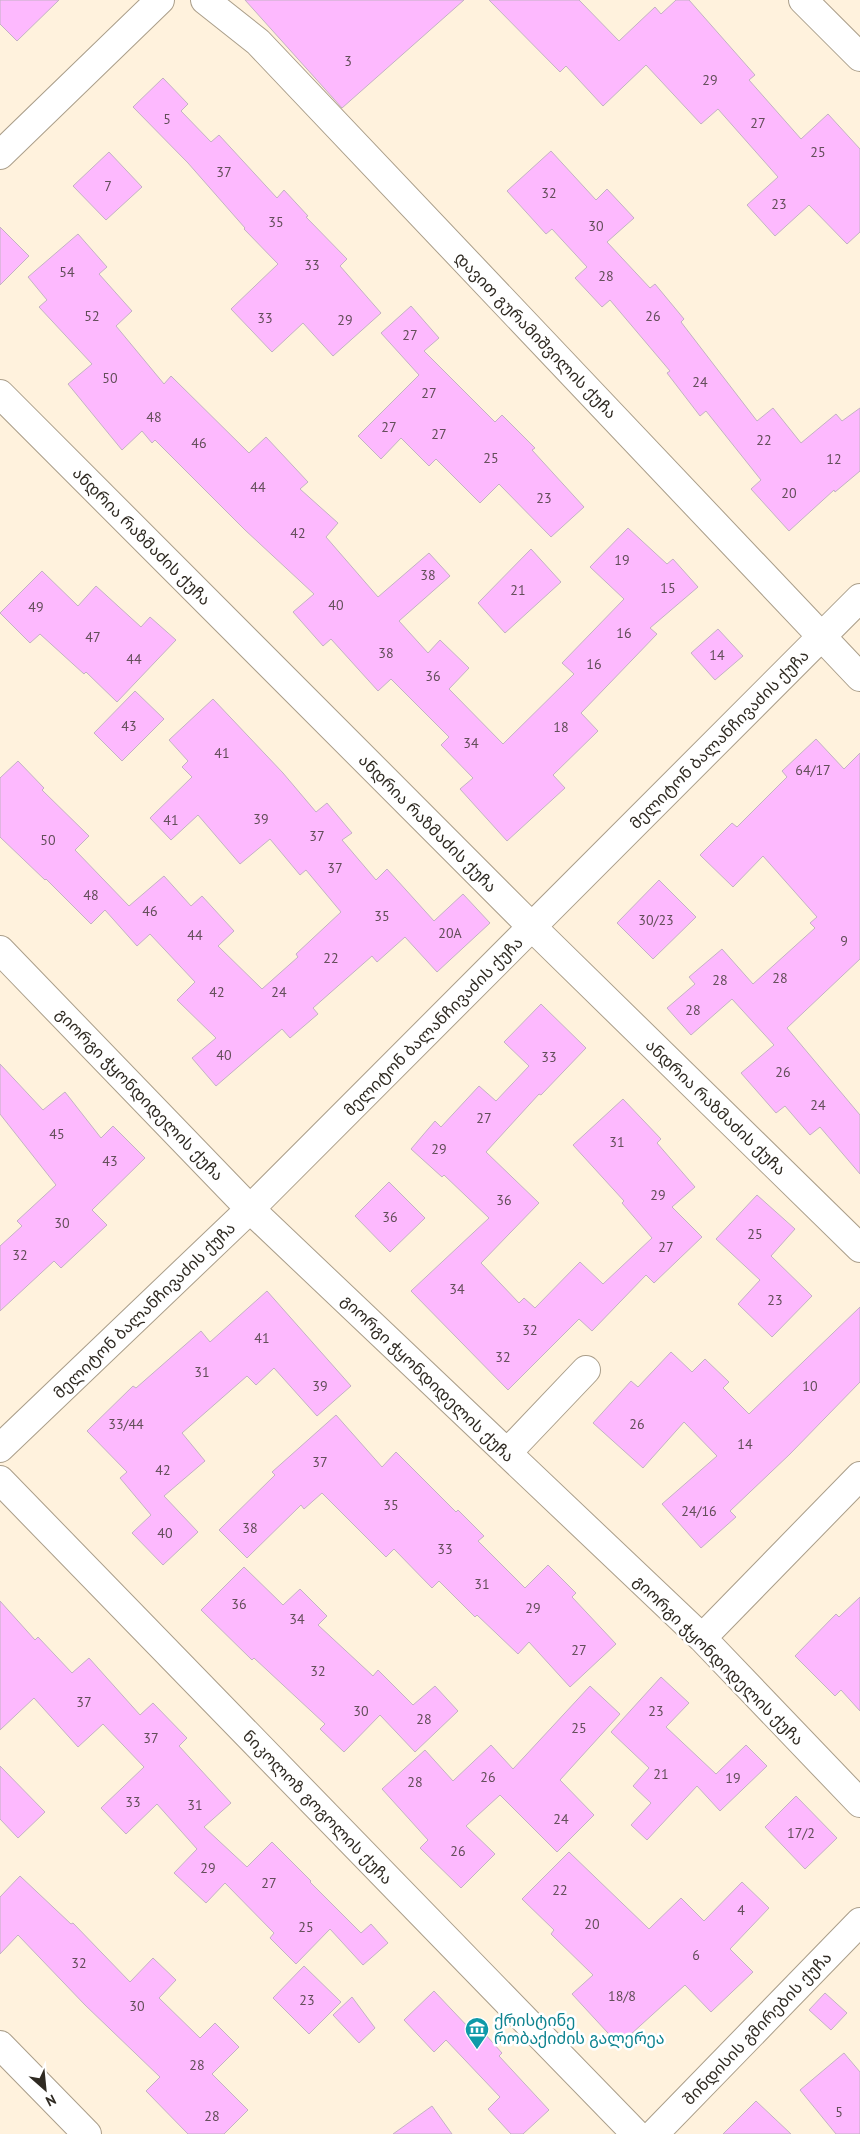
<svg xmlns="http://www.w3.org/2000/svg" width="860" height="2134" viewBox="0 0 860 2134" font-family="'PT Sans','Noto Sans Georgian',sans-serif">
<rect width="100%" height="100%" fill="#fff2dd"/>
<path fill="#fdb9fe" stroke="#c3b2c3" d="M0,0H59L17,41L0,24Z
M245,0H464L342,108Z
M489,0H579L619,41L655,7L661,14L676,0H689L755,75L749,80L801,139L828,114L860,149V232L847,244L809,205L775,236L747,205L778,177L718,109L701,124L646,65L603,106L566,66L560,72Z
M163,78L188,104L181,111L211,142L219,135L277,198L284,190L308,216L306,217L347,259L340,266L381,313L333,356L303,323L272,352L231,309L278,264L244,229L245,228L188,163L133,107Z
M551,151L596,200L607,189L634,218L607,242L650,288L655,284L684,319L681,322L757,421L773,408L801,443L836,414L842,421L860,408V471L835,492L834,490L789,531L751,489L761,480L706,411L700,416L667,373L670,371L610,300L602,307L575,278L587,267L552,229L546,234L507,191Z
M109,152L142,187L106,220L73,186Z
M0,227L29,256L0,285Z
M78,234L107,267L99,274L132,311L116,326L164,384L171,376L249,453L266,437L308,482L300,489L338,523L326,537L378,597L429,553L450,576L399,621L428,653L440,640L469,668L449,689L503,744L574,674L562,663L624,599L590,567L628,528L667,564L673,559L698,587L650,628L657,634L581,713L598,731L553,775L565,788L507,841L460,789L473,778L441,745L449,737L391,679L378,691L331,639L323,646L293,612L314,594L245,530L155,440L152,443L142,431L122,450L68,384L92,364L39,307L47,300L28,277Z
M411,306L439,338L424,351L495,422L502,415L535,448L532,450L584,507L551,537L499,484L480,503L436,459L429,466L401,438L381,459L358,436L419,375L381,333Z
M531,549L561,582L505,633L478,603Z
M42,571L78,606L96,586L141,627L150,617L176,640L117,702L86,672L84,674L40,634L30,643L0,613Z
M718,629L743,656L715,680L691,653Z
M135,691L164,719L122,761L94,733Z
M213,699L283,773L316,812L327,803L352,833L342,840L376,880L387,869L434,921L463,894L490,923L437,972L405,937L377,962L372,956L313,1008L318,1014L290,1038L282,1029L216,1086L192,1058L216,1038L177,1000L195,982L150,934L137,946L105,910L91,924L46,879L45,880L0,837V778L18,761L44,788L42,790L89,836L75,850L129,906L164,876L191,906L202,896L234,931L218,946L262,989L298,957L296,954L341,912L306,870L300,875L270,839L240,864L198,815L171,840L150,818L192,777L182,767L188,761L169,740Z
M816,739L844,769L860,753V959L787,1028L860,1115V1174L820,1127L810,1135L785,1106L776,1113L741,1073L774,1045L732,999L691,1035L667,1008L695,984L689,977L722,949L753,984L815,928L810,923L817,917L763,856L733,887L700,855L732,823L737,827L787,777L782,771Z
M659,880L696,917L653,959L617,923Z
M541,1004L586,1048L541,1095L539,1094L486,1152L539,1203L481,1263L519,1303L524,1298L535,1308L580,1262L603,1284L652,1238L622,1203L624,1201L573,1145L623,1099L661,1139L657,1143L695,1187L672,1207L702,1237L654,1283L646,1275L592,1331L579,1319L508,1390L411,1291L489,1218L444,1175L442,1177L411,1149L435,1121L441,1127L479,1086L496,1101L529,1066L504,1042Z
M0,1064L43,1110L65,1092L101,1138L113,1126L145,1158L92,1210L107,1225L61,1268L54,1261L0,1311V1246L22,1226L17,1221L56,1185L0,1114Z
M389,1182L425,1218L390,1252L355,1216Z
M757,1195L795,1229L771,1256L812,1296L772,1337L738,1304L760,1280L716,1239Z
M267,1291L351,1386L317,1416L274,1368L256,1385L247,1376L182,1433L205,1461L164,1496L198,1532L163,1565L132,1533L151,1515L120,1478L127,1472L87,1431L133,1386L136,1388L201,1331L210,1342Z
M860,1307V1382L790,1454L730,1511L736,1517L701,1548L662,1504L717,1456L684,1422L643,1468L593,1423L631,1381L638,1387L671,1352L692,1372L705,1359L729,1382L723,1388L749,1414Z
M336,1415L382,1467L396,1452L456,1512L458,1510L484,1536L478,1541L525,1588L548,1565L576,1593L572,1597L616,1644L570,1687L529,1642L518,1654L477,1615L475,1617L439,1581L432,1588L394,1549L386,1557L322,1493L304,1509L301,1505L247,1558L219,1530L275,1475L272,1472Z
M244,1567L283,1605L300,1589L327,1616L318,1625L373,1676L378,1670L413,1705L435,1686L458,1711L415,1752L380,1715L344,1752L320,1729L325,1724L254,1658L252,1660L201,1610Z
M860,1597V1711L841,1690L835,1696L795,1656L836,1614L839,1617Z
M0,1601L35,1640L38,1637L72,1673L89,1658L140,1715L153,1703L187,1738L179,1746L231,1803L204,1827L247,1867L272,1842L311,1881L310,1882L361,1933L371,1924L388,1943L363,1965L330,1929L296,1964L270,1938L274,1933L225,1883L206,1903L174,1873L197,1849L157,1804L126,1834L101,1808L144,1767L103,1724L78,1747L34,1698L0,1730Z
M661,1677L689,1703L666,1727L716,1774L746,1745L767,1766L720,1811L697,1786L647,1840L631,1825L651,1803L633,1786L649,1768L611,1732Z
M590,1686L620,1714L560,1780L594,1815L557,1852L500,1795L466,1826L495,1854L461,1888L420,1848L428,1840L382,1789L425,1750L453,1781L491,1745L513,1769Z
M0,1766L45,1812L18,1838L0,1819Z
M796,1796L837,1838L805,1869L765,1827Z
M569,1852L649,1929L681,1898L704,1921L742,1882L769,1908L730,1949L753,1972L711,2012L685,1985L619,2045L572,1994L593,1975L551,1934L554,1930L522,1899Z
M20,1876L71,1924L73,1923L130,1982L153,1958L176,1980L159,1998L200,2038L215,2023L239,2047L212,2074L248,2110L224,2134H188L146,2091L160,2077L85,2005L18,1935L0,1954V1897Z
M304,1966L341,2002L309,2034L273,1998Z
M434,1991L470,2029L476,2024L502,2053L499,2056L549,2110L523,2134H511L488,2109L500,2097L446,2040L434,2052L404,2020Z
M825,1993L847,2013L831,2030L809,2010Z
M352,1997L375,2028L359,2043L333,2015Z
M844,2053L860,2072V2134H836L800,2090Z
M756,2101L791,2134H723Z
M432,2106L452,2134H393Z"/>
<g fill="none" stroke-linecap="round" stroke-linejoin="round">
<g stroke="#aa9e8a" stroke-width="30">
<path id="minor" d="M205,0L258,42L860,677
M803,0L860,57
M0,155L160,0
M0,394L531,926L860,1248
M0,950L250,1209L702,1638L860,1803
M0,1448L250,1209L860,598
M507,1453L586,1370
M0,1480L636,2134
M702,1638L860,1476
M0,2045L87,2134
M654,2134L860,1922"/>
</g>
<use href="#minor" stroke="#fff" stroke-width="28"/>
</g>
<defs>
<g id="museum-pin" transform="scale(1.25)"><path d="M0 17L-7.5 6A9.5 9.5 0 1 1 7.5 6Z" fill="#0f9aa8" stroke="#fff"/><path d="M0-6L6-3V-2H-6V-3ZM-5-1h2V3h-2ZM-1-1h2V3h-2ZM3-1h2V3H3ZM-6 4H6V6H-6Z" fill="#fff"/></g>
</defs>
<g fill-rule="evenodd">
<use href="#museum-pin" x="477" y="2029"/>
</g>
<g text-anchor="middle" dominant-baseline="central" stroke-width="5" stroke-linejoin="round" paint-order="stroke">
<g font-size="14" fill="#624e59">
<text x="348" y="61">3</text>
<text x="710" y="80">29</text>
<text x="167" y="119">5</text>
<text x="758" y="123">27</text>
<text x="818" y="152">25</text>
<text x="224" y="172">37</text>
<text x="108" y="186">7</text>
<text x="549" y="193">32</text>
<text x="779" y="204">23</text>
<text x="276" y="222">35</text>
<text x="596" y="226">30</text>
<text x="312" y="265">33</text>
<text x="67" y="272">54</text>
<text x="606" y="276">28</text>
<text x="92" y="316">52</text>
<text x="653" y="316">26</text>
<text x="265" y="318">33</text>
<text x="345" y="320">29</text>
<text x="410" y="335">27</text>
<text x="110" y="378">50</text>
<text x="700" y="382">24</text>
<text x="429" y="393">27</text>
<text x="154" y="417">48</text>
<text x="389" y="427">27</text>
<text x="439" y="434">27</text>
<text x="764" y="440">22</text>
<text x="199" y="443">46</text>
<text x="491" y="458">25</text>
<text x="834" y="459">12</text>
<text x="258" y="487">44</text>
<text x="789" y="493">20</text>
<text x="544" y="498">23</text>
<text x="298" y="533">42</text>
<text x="622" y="560">19</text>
<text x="428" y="575">38</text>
<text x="668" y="588">15</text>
<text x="518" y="590">21</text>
<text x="336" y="605">40</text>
<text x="36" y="607">49</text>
<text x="624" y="633">16</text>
<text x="93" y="637">47</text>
<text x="386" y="653">38</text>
<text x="717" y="655">14</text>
<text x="134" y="659">44</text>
<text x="594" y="664">16</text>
<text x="433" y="676">36</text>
<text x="129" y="726">43</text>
<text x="561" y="727">18</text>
<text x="471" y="743">34</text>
<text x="222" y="753">41</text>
<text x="813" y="770">64/17</text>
<text x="261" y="819">39</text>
<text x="171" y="820">41</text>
<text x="317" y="836">37</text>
<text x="48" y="840">50</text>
<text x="335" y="868">37</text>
<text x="91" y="895">48</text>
<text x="150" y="911">46</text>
<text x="382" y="916">35</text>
<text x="656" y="920">30/23</text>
<text x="450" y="933">20A</text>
<text x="195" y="935">44</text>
<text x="844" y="941">9</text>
<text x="331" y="958">22</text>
<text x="780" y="978">28</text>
<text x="720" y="980">28</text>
<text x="217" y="992">42</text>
<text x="279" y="992">24</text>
<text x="693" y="1010">28</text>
<text x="224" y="1055">40</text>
<text x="549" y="1057">33</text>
<text x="783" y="1072">26</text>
<text x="818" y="1105">24</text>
<text x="484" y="1118">27</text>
<text x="57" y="1134">45</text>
<text x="617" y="1142">31</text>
<text x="439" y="1149">29</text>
<text x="110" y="1161">43</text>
<text x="658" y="1195">29</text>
<text x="504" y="1200">36</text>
<text x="390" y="1217">36</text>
<text x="62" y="1223">30</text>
<text x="755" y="1234">25</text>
<text x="666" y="1247">27</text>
<text x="20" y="1255">32</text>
<text x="457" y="1289">34</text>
<text x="775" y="1300">23</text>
<text x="530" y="1330">32</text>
<text x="262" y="1338">41</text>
<text x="503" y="1357">32</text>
<text x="202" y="1372">31</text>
<text x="320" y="1386">39</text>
<text x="810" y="1386">10</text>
<text x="126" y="1424">33/44</text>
<text x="637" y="1424">26</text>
<text x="745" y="1444">14</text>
<text x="320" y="1462">37</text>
<text x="163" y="1470">42</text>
<text x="391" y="1505">35</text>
<text x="699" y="1511">24/16</text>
<text x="250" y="1528">38</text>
<text x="165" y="1533">40</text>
<text x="445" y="1549">33</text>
<text x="482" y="1584">31</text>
<text x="239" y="1604">36</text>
<text x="533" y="1608">29</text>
<text x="297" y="1619">34</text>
<text x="579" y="1650">27</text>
<text x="318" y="1671">32</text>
<text x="84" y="1702">37</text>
<text x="361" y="1711">30</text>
<text x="656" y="1711">23</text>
<text x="424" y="1719">28</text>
<text x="579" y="1728">25</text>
<text x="151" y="1738">37</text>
<text x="661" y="1774">21</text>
<text x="488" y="1777">26</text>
<text x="733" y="1778">19</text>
<text x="415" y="1782">28</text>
<text x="133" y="1802">33</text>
<text x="195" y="1805">31</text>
<text x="561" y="1819">24</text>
<text x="801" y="1833">17/2</text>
<text x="458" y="1851">26</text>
<text x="208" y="1868">29</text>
<text x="269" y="1883">27</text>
<text x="560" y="1890">22</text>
<text x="741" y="1910">4</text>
<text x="592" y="1924">20</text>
<text x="306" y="1927">25</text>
<text x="696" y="1955">6</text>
<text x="79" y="1963">32</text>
<text x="622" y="1996">18/8</text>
<text x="307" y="2000">23</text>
<text x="137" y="2006">30</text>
<text x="197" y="2065">28</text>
<text x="839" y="2112">5</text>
<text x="212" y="2116">28</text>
</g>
<g font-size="16" fill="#2f2a22" stroke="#fff">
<text transform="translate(536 335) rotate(46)">დავით გურამიშვილის ქუჩა</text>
<text transform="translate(142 536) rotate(45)">ანდრია რაზმაძის ქუჩა</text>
<text transform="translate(719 739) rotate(-45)">მელიტონ ბალანჩივაძის ქუჩა</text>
<text transform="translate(428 823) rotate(45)">ანდრია რაზმაძის ქუჩა</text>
<text transform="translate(433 1026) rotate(-45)">მელიტონ ბალანჩივაძის ქუჩა</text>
<text transform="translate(140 1094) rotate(46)">გიორგი ჭყონდიდელის ქუჩა</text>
<text transform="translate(716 1107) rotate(44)">ანდრია რაზმაძის ქუჩა</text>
<text transform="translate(144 1310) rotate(-44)">მელიტონ ბალანჩივაძის ქუჩა</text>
<text transform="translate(428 1378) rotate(44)">გიორგი ჭყონდიდელის ქუჩა</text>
<text transform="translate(719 1660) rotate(45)">გიორგი ჭყონდიდელის ქუჩა</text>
<text transform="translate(318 1807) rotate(46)">ნიკოლოზ გოგოლის ქუჩა</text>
<text transform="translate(757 2028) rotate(-46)">შინდისის გმირების ქუჩა</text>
</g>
<g font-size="16" fill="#0d838f" stroke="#fff" text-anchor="start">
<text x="494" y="2020">ქრისტინე<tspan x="494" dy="18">რობაქიძის გალერეა</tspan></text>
</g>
</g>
<g transform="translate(45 2089) rotate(153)" stroke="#ffffff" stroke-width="4" paint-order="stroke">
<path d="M0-4L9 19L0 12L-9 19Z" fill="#2f2a22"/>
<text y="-8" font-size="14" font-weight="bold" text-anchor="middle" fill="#2f2a22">N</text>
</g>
</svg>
